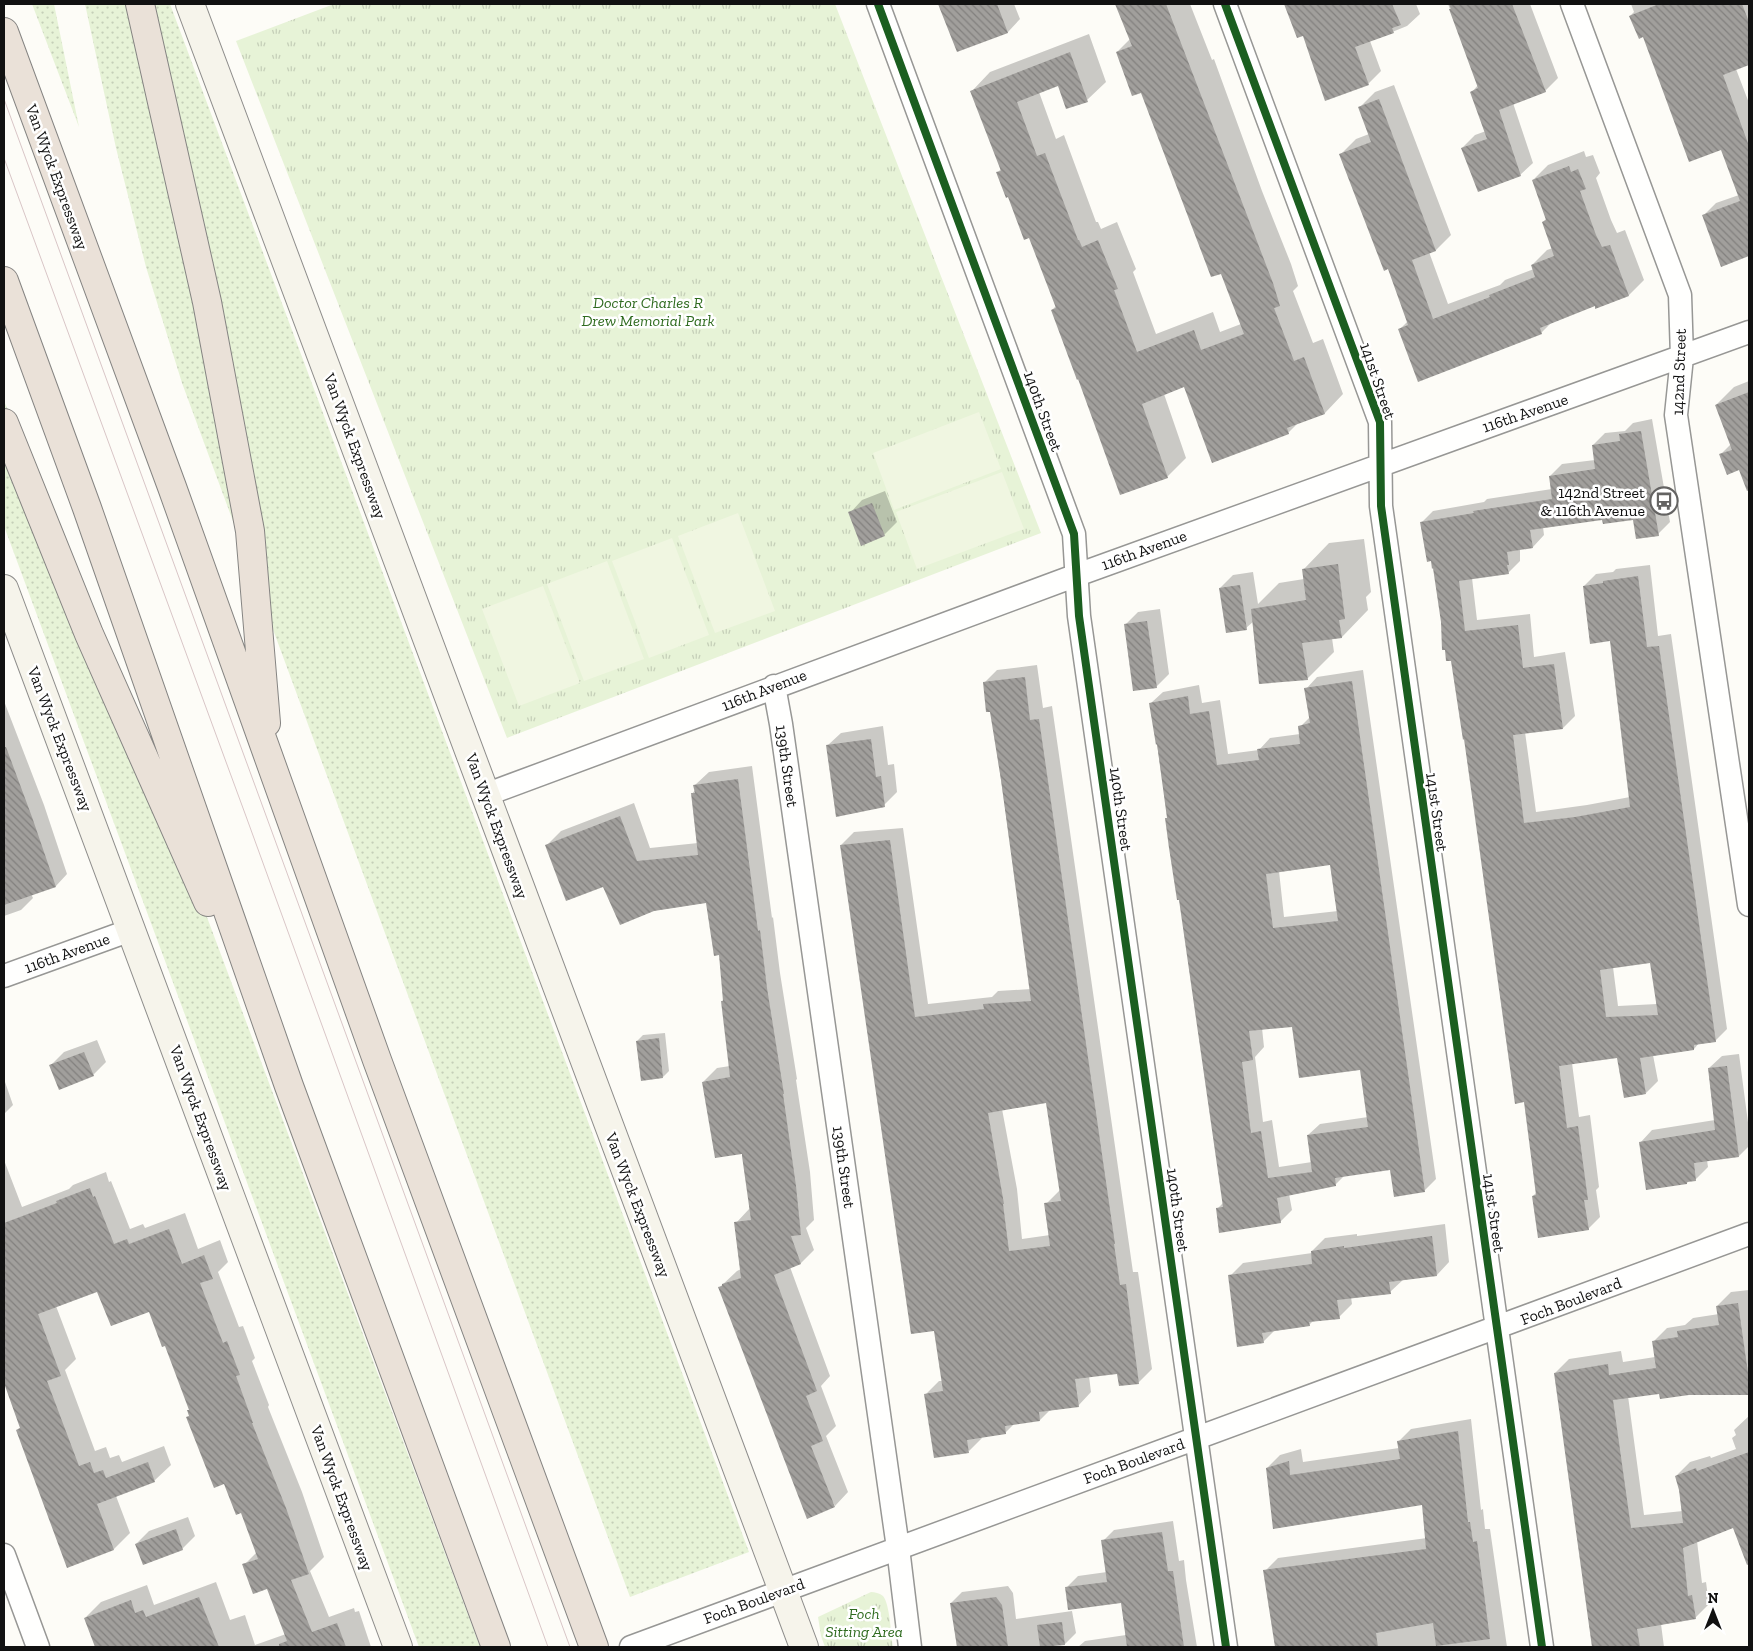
<svg xmlns="http://www.w3.org/2000/svg" width="1753" height="1651" viewBox="0 0 1753 1651" font-family="'Zilla Slab',serif">
<defs>
<pattern id="grass-dots" width="8" height="8" patternUnits="userSpaceOnUse" patternTransform="scale(1.25)"><rect width="8" height="8" fill="#e7f3d7"/><path d="M2 2h.1M6 6h.1" fill="none" stroke="#c5cfb8" stroke-width="1.8" stroke-linecap="round"/></pattern>
<pattern id="park-tufts" width="24" height="20" patternUnits="userSpaceOnUse" patternTransform="scale(1.25)"><rect width="24" height="20" fill="#e7f3d7"/><path d="M3 7l-1-3M5 7V3M7 7l1-3M15 17l-1-3M17 17v-4M19 17l1-3" fill="none" stroke="#c5cfb8"/></pattern>
<pattern id="building-back-hatch" width="6" height="6" patternUnits="userSpaceOnUse" patternTransform="scale(1.25)"><rect width="6" height="6" fill="#a19f9c"/><path d="M-1 5l2 2M0 0l6 6M5-1l2 2" fill="none" stroke="#82807e"/></pattern>
</defs>
<rect width="100%" height="100%" fill="#fdfcf7"/>
<path fill="url(#grass-dots)" d="M32,4H54L79,127Z
M85,4H170L749,1552L630,1597L182,383L146,267L116,148Z
M4,401L67,543L480,1647H419L4,526Z"/>
<path fill="url(#park-tufts)" d="M334,4H835L1041,533L507,738L236,41Z
M871,1592C875,1592 879,1593 883,1596C890,1604 891,1636 893,1647H825L821,1636L818,1617Z"/>
<path fill="#f0f6e1" d="M979,412L1001,469L894,510L873,453Z
M1002,472L1024,529L917,569L896,512Z
M738,513L775,611L715,633L678,536Z
M672,538L709,635L649,658L612,561Z
M607,561L644,659L584,681L547,584Z
M543,586L580,683L519,706L482,609Z"/>
<path fill="#0003" fill-rule="evenodd" d="M940,4H1014L1020,19L1008,32L957,51Z
M1117,4H1190L1212,60L1214,59L1262,191L1291,264L1298,286L1293,291L1313,343L1323,339L1343,394L1325,413L1299,422L1288,433L1185,385L1164,394L1186,458L1167,477L1052,310L1056,306L1030,236L997,173L1001,169L972,91L990,72L1089,34L1106,82L1087,100L1059,84L1039,92L1056,139L1064,135L1096,222H1098L1101,229L1117,222L1136,269L1133,272L1156,334L1213,312L1220,332L1241,324L1221,272L1142,91L1117,52L1130,39Z
M1285,4H1351L1356,18L1395,4H1416L1420,14L1407,26L1370,41L1381,71L1368,84L1303,35L1298,37Z
M1448,4H1530L1558,78L1545,91L1513,103L1533,163L1520,175L1462,148L1475,135L1486,131L1472,92L1478,85Z
M1631,4H1749V64L1736,69L1749,103V255L1722,265L1704,215L1716,203L1739,195L1722,148L1630,16L1634,12Z
M1394,85L1451,235L1436,250L1429,252L1448,304L1500,285L1505,280L1534,269L1532,265L1547,250L1553,248L1543,222L1547,218L1533,180L1548,165L1584,151L1586,157L1593,155L1600,173L1596,178L1611,220L1617,233L1625,230L1644,280L1629,295L1595,305L1552,322L1541,333L1399,330L1408,321L1389,268L1341,154L1356,139L1369,134L1360,107L1375,92Z
M1749,381V465L1727,473L1720,455L1731,444L1716,405L1734,387Z
M1652,419L1670,522L1658,534L1634,518L1603,519L1543,527L1544,535L1533,547L1520,549V561L1508,573L1472,578L1477,620L1530,614L1534,657L1565,652L1575,716L1563,728L1525,732L1536,812L1587,805L1630,797L1611,640L1584,586L1596,574L1613,572L1616,569L1650,565L1658,636L1671,634L1727,1029L1715,1041L1699,1043L1694,1049L1653,1055L1658,1081L1646,1093L1618,1057L1572,1063L1579,1117L1590,1115L1599,1187L1596,1190L1600,1217L1588,1229L1533,1196L1537,1192L1525,1101L1466,738L1452,660L1442,622L1434,567L1421,523L1433,511L1484,502L1487,499L1552,489L1550,476L1562,464L1595,460L1593,445L1605,433L1625,431L1633,423ZM1651,961L1657,1004L1618,1006L1613,967Z
M885,491L897,522L884,535L850,513L862,500Z
M1364,539L1371,592L1366,597L1368,610L1342,637L1332,638L1334,652L1308,678L1260,682L1254,621L1246,628L1220,588L1233,575L1253,572L1258,604L1279,583L1304,579L1303,570L1329,543Z
M1160,609L1169,674L1156,687L1125,625L1138,612Z
M1037,665L1043,708L1052,706L1133,1272H1138L1152,1369L1139,1382L1120,1385L1118,1373L1089,1376L1091,1392L1078,1406L1050,1410L1040,1420L1015,1423L1006,1432L981,1436L982,1438L969,1451L926,1394L939,1381H943L935,1329L841,845L854,832L903,828L928,1004L992,997L998,991L1031,989L991,710L984,683L997,670ZM1047,1102L1060,1190L1046,1204L1050,1235L1022,1239L1017,1189L1002,1109Z
M1363,670L1436,1179L1424,1191L1391,1169L1344,1176L1335,1185L1289,1194L1292,1210L1280,1222L1217,1209L1224,1202L1151,703L1163,692L1199,685L1202,703L1220,700L1228,754L1259,750L1270,738L1300,734V727L1310,717L1306,689L1317,677ZM1332,864L1338,911L1284,917L1279,871ZM1293,1025L1361,1069L1368,1117L1320,1124L1308,1135L1312,1162L1279,1167L1272,1120L1263,1122L1255,1057L1264,1047L1262,1028Z
M4,701L44,805L67,874L56,886L31,894L33,898L21,910L4,916Z
M883,726L888,765L894,764L897,792L884,805L828,745L841,733Z
M752,766L772,918L773,917L780,973L797,1079L796,1080L810,1172L814,1220L806,1228L814,1250L801,1263L790,1267L830,1376L821,1386L836,1426L826,1436L848,1492L835,1506L720,1287L737,1271L741,1269L736,1223L750,1208L744,1156L703,1082L717,1068L730,1066L722,1001L724,999L720,954L707,901L604,885L547,845L561,831L634,803L650,848L698,843L692,794L695,790V785L709,772Z
M665,1033L669,1071L663,1077L637,1041L643,1035Z
M97,1040L106,1062L93,1075L51,1065L64,1052Z
M1739,1054L1749,1130V1146L1739,1156L1707,1160L1708,1167L1695,1180L1689,1181L1687,1183L1640,1143L1652,1130L1715,1120L1709,1068L1722,1056Z
M4,1079L13,1105L4,1114Z
M4,1160L22,1207L69,1189L73,1185L106,1172L109,1182L111,1181L130,1229L143,1224L145,1228L185,1213L198,1249L220,1240L228,1262L218,1272L239,1327L243,1326L255,1358L252,1361L269,1405L268,1407L302,1492L324,1557L310,1571L329,1617L354,1608L355,1612L359,1611L371,1647H147L139,1621L85,1618L101,1602L147,1585L154,1605L216,1582L230,1620L245,1615L255,1645L286,1634L268,1587L244,1565L257,1552L242,1511L225,1483L190,1415V1409L166,1344L150,1311L98,1290L56,1306L76,1359L65,1370L95,1451L106,1447L110,1458L119,1455L122,1462L164,1446L171,1465L154,1481L116,1496L130,1533L114,1549L68,1566L18,1430L21,1427L4,1380Z
M1445,1224L1449,1262L1437,1275L1404,1279L1390,1292L1351,1297L1352,1304L1339,1317L1314,1320L1309,1325L1275,1330L1263,1342L1230,1276L1243,1263L1312,1253V1251L1325,1238L1357,1234V1236Z
M1749,1290V1394L1660,1392L1628,1396L1644,1515L1683,1511L1681,1489L1676,1476L1690,1462L1710,1456L1711,1458L1736,1449L1732,1438L1736,1435L1734,1430L1749,1416V1567L1734,1526L1697,1541L1702,1583L1706,1582L1709,1604L1695,1618L1661,1624L1664,1647H1594L1555,1373L1569,1359L1621,1351L1623,1362L1655,1357L1653,1342L1667,1328L1685,1325L1693,1318L1719,1314L1717,1306L1731,1292Z
M1471,1419L1481,1510L1483,1509L1485,1529H1490L1507,1647H1277L1265,1571L1278,1558L1427,1538L1423,1504L1274,1528L1267,1468L1280,1455L1301,1449L1303,1462L1399,1448L1398,1442L1411,1429Z
M188,1517L195,1536L182,1549L136,1544L149,1531Z
M1173,1521L1179,1561L1184,1560L1186,1580L1197,1647H1078L1085,1641L1126,1635L1122,1601L1067,1587L1078,1576L1107,1572L1103,1541L1114,1530Z
M1008,1586L1013,1593L1016,1619L1072,1611L1076,1633L1065,1644L1043,1647H957L951,1603L962,1592Z"/>
<path fill="url(#building-back-hatch)" fill-rule="evenodd" d="M938,4H997L1008,33L957,52Z
M1115,4H1166L1273,283L1280,306L1274,308L1294,361L1304,357L1325,414L1287,428L1289,434L1212,463L1184,387L1142,404L1168,478L1120,495L1078,379L1077,380L1051,310L1056,308L1029,238L1024,240L1008,197L1006,198L996,172L1001,171L970,91L1070,52L1088,102L1066,109L1058,86L1017,102L1037,156L1045,153L1078,240H1079L1082,247L1098,240L1118,289L1114,290L1137,352L1194,330L1201,350L1244,334L1221,274L1211,277L1141,93L1132,96L1116,52L1132,46Z
M1284,4H1392L1401,25L1392,28L1394,33L1355,47L1369,85L1325,101L1303,36L1297,38Z
M1449,4H1512L1546,92L1499,110L1521,176L1478,192L1461,148L1487,139L1470,92L1478,88L1449,9H1451Z
M1659,4H1742L1749,22V65L1723,75L1749,146V256L1721,267L1702,215L1740,201L1721,150L1689,162L1643,37L1639,39L1629,16Z
M1379,99L1436,251L1412,260L1433,319L1490,297L1489,295L1535,277L1531,265L1554,256L1542,222L1546,220L1532,180L1569,166L1571,172L1578,169L1586,189L1580,191L1596,235L1602,247L1610,245L1629,296L1595,309V306L1540,328L1542,334L1418,382L1398,329L1408,325L1388,269L1384,271L1339,154L1371,142L1358,107Z
M1749,392V490L1747,491L1739,470L1727,475L1719,454L1732,450L1715,405Z
M1641,431L1659,536L1636,539L1633,520L1603,524L1602,520L1530,530L1533,548L1507,552L1509,565H1507L1509,574L1459,581L1465,631L1518,625L1523,668L1554,664L1563,729L1513,735L1524,823L1575,817L1630,807L1610,641L1590,644L1583,586L1603,583V581L1638,576L1647,647L1659,646L1716,1042L1694,1045V1050L1640,1058L1646,1094L1624,1098L1617,1058L1559,1066L1567,1128L1578,1126L1588,1200H1584L1589,1230L1538,1238L1532,1196L1536,1195L1524,1102L1515,1104L1464,739L1463,740L1451,661H1446L1445,650H1442L1441,622L1433,568L1432,569L1431,561L1427,562L1420,522L1474,513L1473,511L1552,499L1549,476L1595,469L1592,445L1620,441L1619,434ZM1650,963L1658,1015L1606,1017L1600,970Z
M872,503L885,536L861,546L848,512Z
M1338,564L1345,619L1339,620L1342,638L1302,643L1308,680L1259,684L1251,609L1306,600L1302,569Z
M1240,585L1247,630L1226,633L1219,588Z
M1147,621L1157,688L1133,691L1124,624Z
M1025,677L1030,720L1039,719L1115,1244H1114L1120,1285L1126,1284L1139,1384L1119,1386L1117,1374L1075,1379L1079,1407L1039,1412L1040,1421L1005,1426L1006,1434L967,1440L969,1453L934,1458L924,1394L943,1391L934,1331L911,1334L840,845L890,840L915,1017L984,1009L983,1004L1031,1001L1001,780L990,712H986L983,682ZM1046,1103L1061,1201L1044,1203L1050,1246L1009,1251L1003,1204H1004L988,1113Z
M1352,681L1425,1192L1394,1197L1390,1170L1335,1178L1336,1186L1277,1198L1281,1223L1219,1233L1216,1208L1223,1207L1179,900H1177L1169,848L1165,818H1167L1157,744L1156,745L1149,703L1188,696L1190,714L1209,711L1217,765L1259,760L1257,749L1300,744L1298,726L1310,723L1304,688ZM1330,865L1338,921L1273,928L1266,874ZM1292,1027L1299,1078L1360,1070L1368,1127L1307,1135L1312,1172L1268,1178L1261,1131L1251,1133L1242,1062L1253,1060L1249,1031Z
M871,739L876,777L881,776L885,807L836,817L826,745Z
M4,747H6L32,817L56,887L4,905Z
M738,779L758,931L760,930L767,988L784,1094H783L796,1186L801,1235L791,1236L801,1264L774,1275L817,1391L806,1396L823,1441L811,1446L835,1507L807,1519L718,1287L722,1286V1284L741,1278L734,1222L751,1220L742,1156V1154L715,1158L702,1082L730,1077L721,1001H723L719,955L714,956L706,903L654,911L620,925L603,887L566,901L545,845L620,816L637,861L698,855L691,793H695L693,785Z
M659,1038L663,1078L641,1081L636,1041Z
M84,1052L94,1076L59,1090L49,1065Z
M1727,1066L1739,1157L1694,1163L1696,1181L1687,1182V1184L1646,1190L1639,1142L1715,1130L1708,1068Z
M90,1188L93,1197L95,1196L114,1244L127,1239L129,1244L169,1229L182,1264L204,1255L213,1279L200,1283L223,1343L227,1341L240,1375L236,1376L253,1423H252L286,1508L309,1574L291,1580L312,1632L337,1623L346,1647H279V1644L287,1641L267,1589L253,1594L242,1564L258,1559L241,1513L236,1515L224,1484L214,1488L186,1417L189,1416L187,1410H189L165,1346L162,1347L149,1312L111,1326L97,1292L38,1314L61,1376L47,1381L79,1466L90,1462L94,1473L103,1470L106,1478L148,1462L155,1482L97,1504L114,1550L67,1568L16,1430L20,1428L4,1383V1223L57,1203L56,1201Z
M1432,1236L1437,1276L1389,1282L1391,1294L1337,1300L1340,1319L1309,1322L1310,1326L1262,1333L1264,1343L1237,1347L1228,1275L1312,1264L1311,1251L1344,1246V1248Z
M1738,1303L1749,1380V1395H1689L1660,1399L1659,1394L1613,1400L1631,1528L1683,1523L1679,1490L1675,1476L1696,1468L1697,1471L1749,1452V1564L1747,1565L1733,1528L1683,1548L1688,1596L1692,1595L1696,1619L1637,1629L1640,1647H1592L1554,1373L1608,1364L1609,1375L1656,1368L1652,1341L1678,1337L1677,1331L1719,1325L1716,1306Z
M1458,1431L1468,1522H1470L1473,1542L1477,1541L1490,1639L1436,1646L1433,1623L1376,1633L1378,1647H1275L1263,1570L1426,1549L1422,1505L1273,1529L1266,1468L1289,1461L1290,1475L1400,1459L1397,1441Z
M176,1529L183,1550L143,1565L135,1544Z
M1162,1532L1168,1571H1173L1184,1647H1127L1121,1603L1068,1610L1065,1587L1107,1582L1101,1540Z
M199,1597L219,1647H95L84,1618L131,1600L135,1613L143,1610L146,1617Z
M996,1597L1002,1605L1008,1647H957L950,1603Z
M1062,1622L1065,1645L1040,1647L1037,1625Z"/>
<g fill="none" stroke-linecap="round" stroke-linejoin="round">
<g stroke="#979795" stroke-width="25">
<path id="street" d="M878,4L1074,534L1079,616L1226,1647
M1225,4L1380,422L1381,506L1542,1647
M1572,4L1680,295L1682,357L1676,415L1749,905
M774,686L781,724L898,1548L910,1647
M485,795L1077,575L1749,332
M4,976L131,930
M4,1555L38,1647
M631,1647C1003,1507 1377,1374 1749,1234"/>
</g>
<g stroke="#8e8d8b" stroke-width="30">
<path id="secondary" d="M190,4L804,1647
M4,589L398,1647"/>
</g>
<g stroke="#858482" stroke-width="30">
<path id="highway" d="M140,4L207,302L250,531L266,723
M4,32L172,487L377,1060L594,1647
M4,281L87,508L289,1086L496,1647
M4,423L89,634L208,902"/>
</g>
<use href="#street" stroke="#fffffe" stroke-width="22"/>
<use href="#secondary" stroke="#f6f4eb" stroke-width="28"/>
<use href="#highway" stroke="#eae1d8" stroke-width="28"/>
<path stroke="#d9c6c7" stroke-width="1" d="M4,99L570,1647
M4,158L247,819L548,1647"/>
<g stroke="#fff" stroke-width="11">
<path id="cycleway" d="M878,4L1074,534L1079,616L1226,1647
M1225,4L1380,422L1381,506L1542,1647"/>
</g>
<use href="#cycleway" stroke="#1b5e20" stroke-width="8"/>
</g>
<defs>
<g id="bus-ring" transform="scale(1.4375)"><circle r="9.5" fill="#fff" stroke="#646362" stroke-width="1.5"/><path d="M-5-6H5V4H4V6H2V4H-2V6H-4V4H-5ZM-3.5-4V0h7V-4ZM-3.5 1.2v1.5H-2V1.2ZM2 1.2v1.5H3.5V1.2Z" fill="#646362"/></g>
</defs>
<g fill-rule="evenodd">
<use href="#bus-ring" x="1664" y="501"/>
</g>
<g text-anchor="middle" dominant-baseline="central" stroke-width="5" stroke-linejoin="round" paint-order="stroke">
<g font-size="16" fill="#111" stroke="#fff">
<text transform="translate(57 177) rotate(70)">Van Wyck Expressway</text>
<text transform="translate(1679 372) rotate(-88)">142nd Street</text>
<text transform="translate(1378 381) rotate(71)">141st Street</text>
<text transform="translate(1043 411) rotate(70)">140th Street</text>
<text transform="translate(1525 413) rotate(-19)">116th Avenue</text>
<text transform="translate(355 446) rotate(70)">Van Wyck Expressway</text>
<text transform="translate(1144 550) rotate(-20)">116th Avenue</text>
<text transform="translate(764 690) rotate(-21)">116th Avenue</text>
<text transform="translate(60 739) rotate(69)">Van Wyck Expressway</text>
<text transform="translate(787 766) rotate(82)">139th Street</text>
<text transform="translate(1121 809) rotate(82)">140th Street</text>
<text transform="translate(1437 812) rotate(82)">141st Street</text>
<text transform="translate(497 826) rotate(70)">Van Wyck Expressway</text>
<text transform="translate(67 953) rotate(-20)">116th Avenue</text>
<text transform="translate(201 1118) rotate(70)">Van Wyck Expressway</text>
<text transform="translate(844 1167) rotate(82)">139th Street</text>
<text transform="translate(638 1205) rotate(69)">Van Wyck Expressway</text>
<text transform="translate(1178 1210) rotate(82)">140th Street</text>
<text transform="translate(1494 1213) rotate(82)">141st Street</text>
<text transform="translate(1571 1301) rotate(-21)">Foch Boulevard</text>
<text transform="translate(1134 1461) rotate(-20)">Foch Boulevard</text>
<text transform="translate(342 1498) rotate(70)">Van Wyck Expressway</text>
<text transform="translate(754 1601) rotate(-20)">Foch Boulevard</text>
</g>
<g font-size="16" font-style="italic" fill="#2f6b1f" stroke="#fff">
<text x="648" y="302">Doctor Charles R<tspan x="648" dy="18">Drew Memorial Park</tspan></text>
<text x="864" y="1613">Foch<tspan x="864" dy="18">Sitting Area</tspan></text>
</g>
<g font-size="16" fill="#111" stroke="#fff" text-anchor="end">
<text x="1645" y="492">142nd Street<tspan x="1645" dy="18">&amp; 116th Avenue</tspan></text>
</g>
</g>
<rect width="1753" height="1651" fill="none" stroke="#111111" stroke-width="10"/>
<g transform="translate(1713 1611)" stroke="#ffffff" stroke-width="4" paint-order="stroke">
<path d="M0-4L9 19L0 12L-9 19Z" fill="#111111"/>
<text y="-8" font-size="14" font-weight="bold" text-anchor="middle" fill="#111111">N</text>
</g>
</svg>
